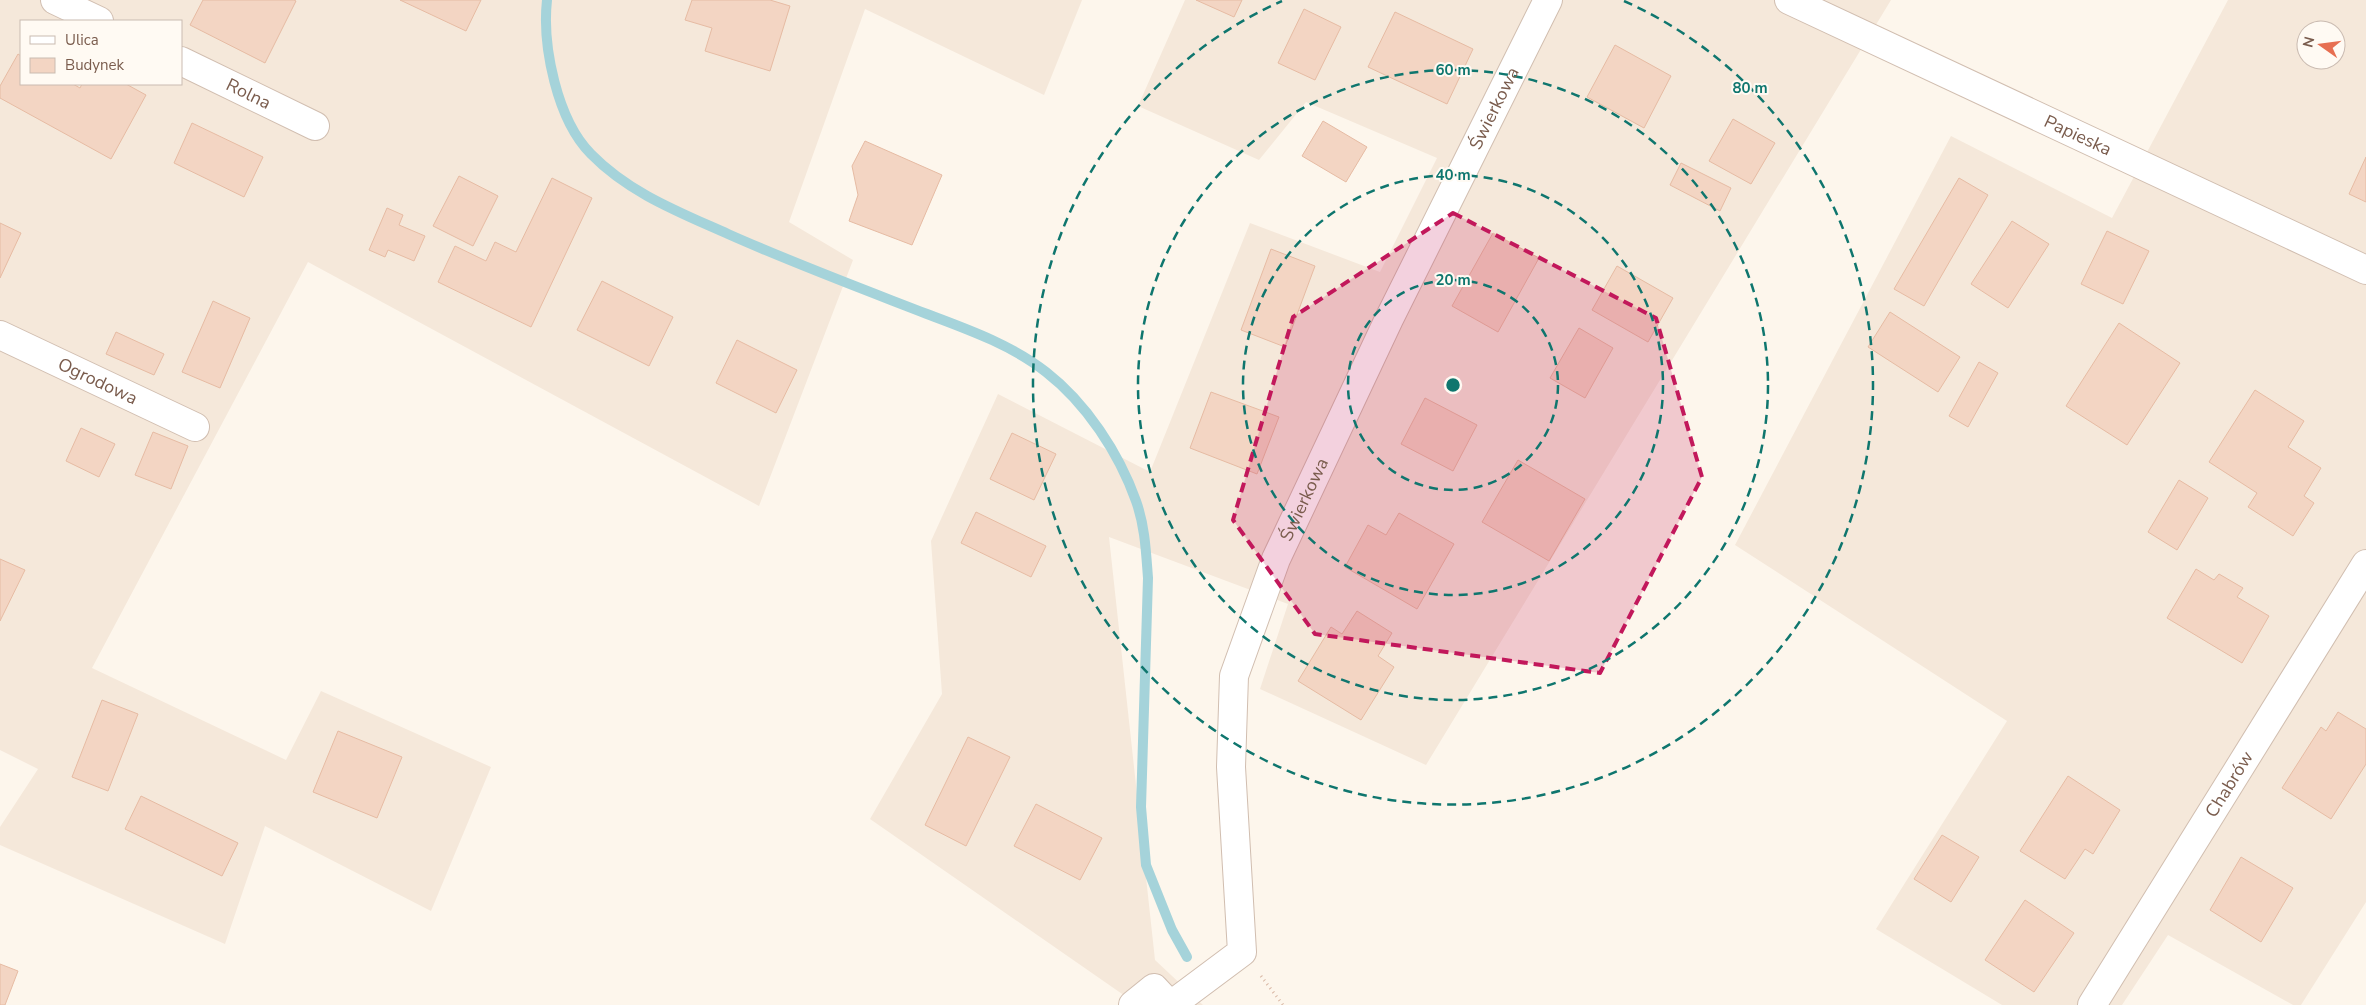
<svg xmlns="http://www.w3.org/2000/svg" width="2366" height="1005" viewBox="0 0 2366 1005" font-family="'Nunito Sans',sans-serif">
<rect width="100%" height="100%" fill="#fdf6ec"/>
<path fill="#f5e8da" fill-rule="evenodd" d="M0,0H1082L1044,95L865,9L789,222L853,260L759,506L308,262L92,668L286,760L321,691L491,767L431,911L265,826L225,944L0,845V827L38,769L0,750ZM21,21H181V84H21Z
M1185,0H1891L1426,765L1260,689L1288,604L1109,537L1155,960L1203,1005H1138L870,819L942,694L931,541L998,394L1150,472L1250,223L1380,272L1437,158L1306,102L1259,160L1138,106Z
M2228,0H2366V902L2301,1005H2293L2168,935L2122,1005H2002L1876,929L2007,721L1735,545L1951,136L2112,218ZM2306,30H2336V60H2306Z"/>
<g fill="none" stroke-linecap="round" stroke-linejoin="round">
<path stroke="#a5d3da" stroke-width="10" d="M547,0C542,46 557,120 591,154C629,193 679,212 728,234C793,263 860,288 927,314C967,329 1012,345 1046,372C1086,403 1119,453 1136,501C1145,526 1146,552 1148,578L1141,807L1146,865L1172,930L1187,957"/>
</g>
<path fill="#f3d5c3" stroke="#e6bba3" d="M203,0H294L296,1L265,63L190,25Z
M400,0H481L466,31Z
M692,0H770L790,6L770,71L705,51L712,28L685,20Z
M1196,0H1242L1234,17Z
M1304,9L1341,27L1315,80L1278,63Z
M1395,12L1473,49L1447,104L1368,67Z
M1615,45L1671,76L1644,128L1587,97Z
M18,54L21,56V84H73L80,88L82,84H126L146,95L111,159L0,98V86Z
M1733,119L1775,143L1751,184L1709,161Z
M1323,121L1367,147L1346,182L1302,156Z
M192,123L263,157L244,197L174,163Z
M865,141L942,175L912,245L849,221L858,195L852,166Z
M2366,157V202L2349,194Z
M1681,163L1731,188L1720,211L1670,185Z
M459,176L498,196L473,246L433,226Z
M552,178L592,198L531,327L438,282L455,246L486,261L495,242L516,252Z
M1959,178L1988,195L1924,306L1894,289Z
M387,208L403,215L399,225L425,236L414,261L388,250L385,257L369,250Z
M2012,221L2049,244L2008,308L1971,284Z
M0,223L21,233L0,278Z
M2107,231L2149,251L2123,304L2081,284Z
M1493,233L1539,258L1498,332L1452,306Z
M1271,249L1315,266L1285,347L1241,330Z
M1617,266L1673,298L1648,342L1592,310Z
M602,281L673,317L649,366L577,330Z
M213,301L250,318L220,388L182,372Z
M1890,312L1960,357L1938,392L1868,347Z
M2119,323L2180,363L2127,445L2066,406Z
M1579,328L1613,348L1585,398L1550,378Z
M116,332L164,354L154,375L106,354Z
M737,340L797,370L776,413L716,383Z
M1979,362L1998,373L1968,427L1949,416Z
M2255,390L2304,421L2288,447L2321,468L2304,496L2314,503L2293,536L2248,507L2257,493L2209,462Z
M1211,392L1279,417L1257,474L1190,448Z
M1425,398L1477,425L1453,471L1401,444Z
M81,428L115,444L99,477L66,461Z
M153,432L188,446L171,489L135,475Z
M1012,433L1056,454L1034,500L990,479Z
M1518,460L1585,499L1549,561L1482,522Z
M2179,480L2208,498L2177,550L2148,532Z
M976,512L1046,546L1031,577L961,543Z
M1399,513L1454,544L1417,609L1345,567L1368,525L1386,535Z
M0,559L25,570L0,621Z
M2196,569L2214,580L2219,574L2243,588L2237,597L2269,616L2242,663L2167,618Z
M1357,611L1392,633L1378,656L1394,667L1361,720L1298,681L1331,627L1342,634Z
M102,700L138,714L108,791L72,777Z
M2338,712L2366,729V764L2331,819L2282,788L2321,727L2326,731Z
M338,731L402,757L377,818L313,792Z
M968,737L1010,757L966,846L925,825Z
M2068,776L2120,810L2093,854L2085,849L2065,879L2020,851Z
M141,796L238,843L222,876L125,829Z
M1036,804L1102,838L1080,880L1014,846Z
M1942,835L1979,857L1951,902L1914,879Z
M2241,857L2293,888L2261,942L2210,910Z
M2025,900L2074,933L2034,992L1985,960Z
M0,964L18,971L5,1005H0Z"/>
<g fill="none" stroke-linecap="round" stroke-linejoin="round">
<g stroke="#d1beb0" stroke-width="30">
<g id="minor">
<path d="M55,0L99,21"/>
<path id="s1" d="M1789,0L2366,270"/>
<path id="s2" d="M181,61L315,126"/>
<path id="s3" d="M0,335L195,427"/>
<path d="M1133,1005L1154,988L1170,1005"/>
<path id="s4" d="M1171,1005L1242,952L1231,767L1234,676L1276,559L1389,319L1548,0"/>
<path id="s5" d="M2092,1005L2366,564"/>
</g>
</g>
<path stroke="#d9b8a5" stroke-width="3" stroke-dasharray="1 4" stroke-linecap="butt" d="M1261,976L1283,1005"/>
<use href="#minor" stroke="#fff" stroke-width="28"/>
</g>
<path fill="#c2185b" fill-opacity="0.2" stroke="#c2185b" stroke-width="4" stroke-dasharray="10 6" stroke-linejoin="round" d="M1453,213L1656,318L1702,477L1600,673L1315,634L1233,520L1293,317Z"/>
<g fill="none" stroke="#0f766e" stroke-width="2.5" stroke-dasharray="9 6">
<circle cx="1453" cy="385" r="105"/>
<circle cx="1453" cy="385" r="210"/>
<circle cx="1453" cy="385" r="315"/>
<path d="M1624 1A420 420 0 1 1 1282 1"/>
</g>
<g text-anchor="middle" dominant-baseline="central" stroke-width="4" stroke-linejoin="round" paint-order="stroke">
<g font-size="18" fill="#7a5c4d" stroke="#fffaf3">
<text stroke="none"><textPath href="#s2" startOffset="75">Rolna</textPath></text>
<text stroke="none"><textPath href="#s4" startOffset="990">Świerkowa</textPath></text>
<text stroke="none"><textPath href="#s1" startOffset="319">Papieska</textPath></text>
<text stroke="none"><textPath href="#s3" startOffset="108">Ogrodowa</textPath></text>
<text stroke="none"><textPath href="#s4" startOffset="555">Świerkowa</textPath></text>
<text stroke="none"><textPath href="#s5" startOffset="260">Chabrów</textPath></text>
</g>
</g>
<circle cx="1453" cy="385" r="8" fill="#0f766e" stroke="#fffaf3" stroke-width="2.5"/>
<g font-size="15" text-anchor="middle" font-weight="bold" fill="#0f766e" stroke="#fffaf3" stroke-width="4" stroke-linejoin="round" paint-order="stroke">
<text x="1453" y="75">60 m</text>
<text x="1750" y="93">80 m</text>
<text x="1453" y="180">40 m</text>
<text x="1453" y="285">20 m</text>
</g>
<rect x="20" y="20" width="162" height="65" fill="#fffaf3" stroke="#cabbb1"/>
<rect x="30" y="36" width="25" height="8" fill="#ffffff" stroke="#cabbb1"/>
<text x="65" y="45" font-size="15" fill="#7a5c4d">Ulica</text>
<rect x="30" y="58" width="25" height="15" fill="#f3d5c3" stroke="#cabbb1"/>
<text x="65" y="70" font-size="15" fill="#7a5c4d">Budynek</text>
<g transform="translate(2321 45) rotate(284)"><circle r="24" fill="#fffaf3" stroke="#cabbb1"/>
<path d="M0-4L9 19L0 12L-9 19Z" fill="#e76f51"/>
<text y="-8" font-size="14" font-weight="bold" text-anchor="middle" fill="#7a5c4d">N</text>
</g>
</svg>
